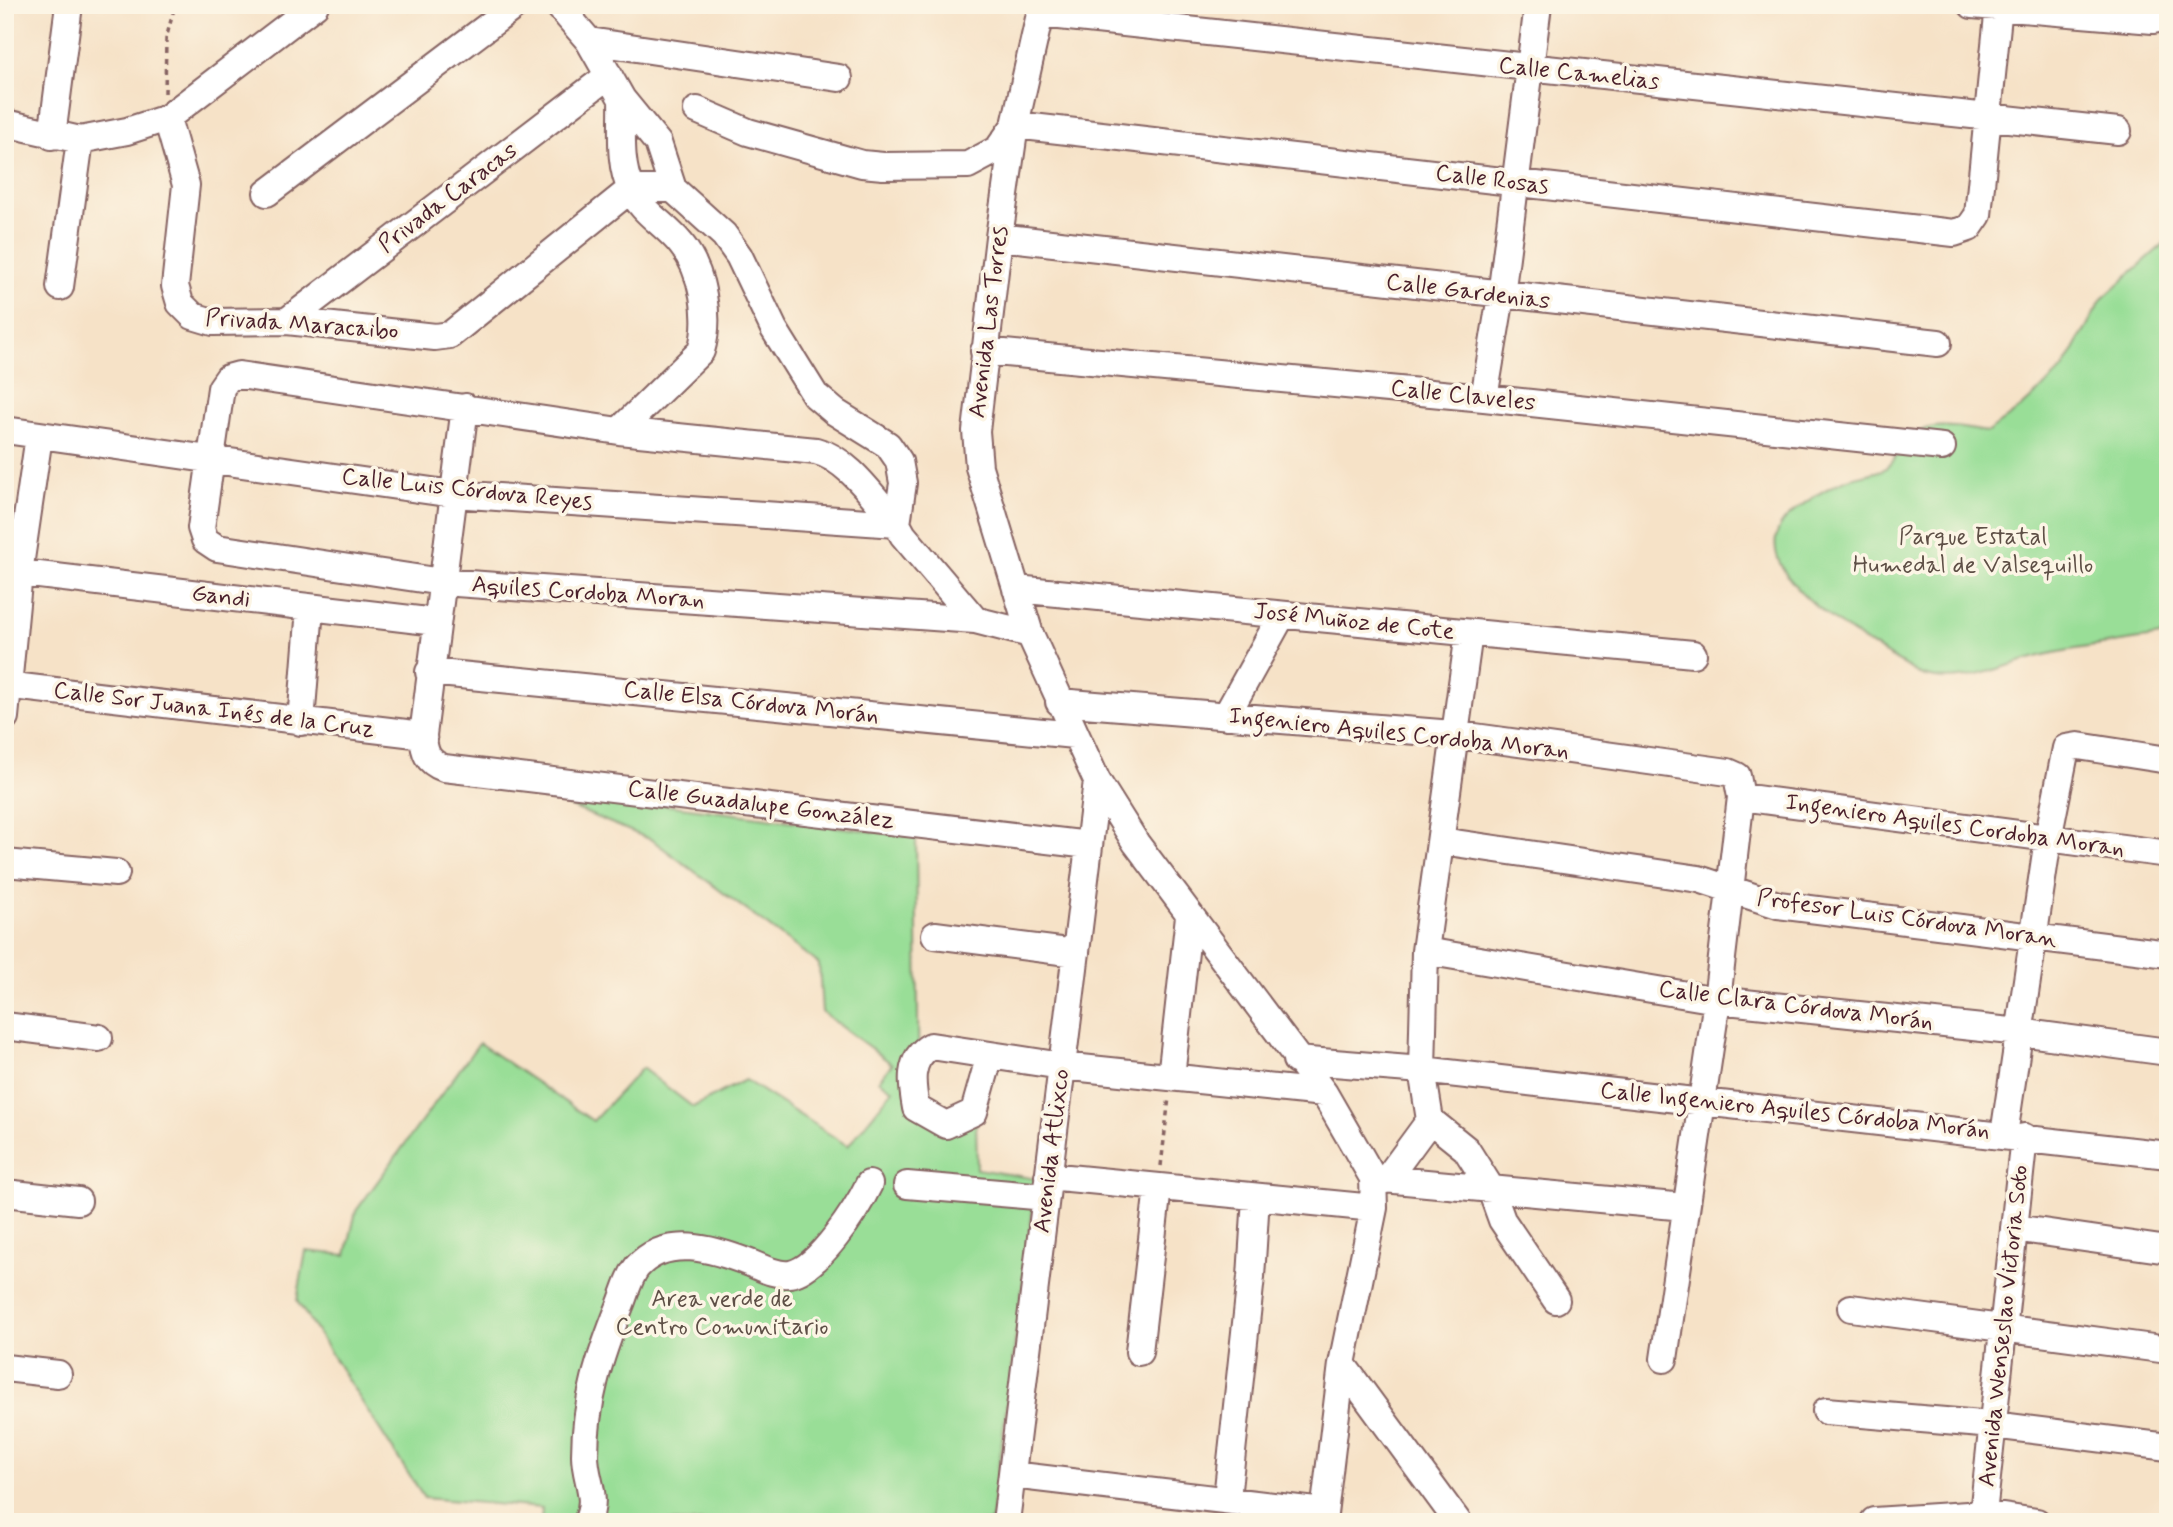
<svg xmlns="http://www.w3.org/2000/svg" width="2173" height="1527" viewBox="0 0 2173 1527" font-family="Mynerve,sans-serif">
<rect width="100%" height="100%" fill="#fcf5e5"/>
<filter id="ink" filterUnits="userSpaceOnUse"><feTurbulence type="fractalNoise" baseFrequency=".0143" numOctaves="2"/><feDisplacementMap in="SourceGraphic" scale="14" xChannelSelector="R" yChannelSelector="G"/><feConvolveMatrix kernelMatrix="1 2 1 2 8 2 1 2 1" color-interpolation-filters="sRGB"/></filter>
<filter id="wash" filterUnits="userSpaceOnUse"><feTurbulence type="fractalNoise" baseFrequency=".00686" numOctaves="4" result="noise"/><feDisplacementMap in="SourceGraphic" scale="28" xChannelSelector="R" yChannelSelector="G"/><feGaussianBlur stdDeviation="1.57" result="paint"/><feColorMatrix in="noise" values="0 0 0 0 0 0 0 0 0 0 0 0 0 0 0 0 0 1.4 0 .05"/><feComposite in="paint" operator="in"/></filter>
<g filter="url(#wash)">
<rect width="100%" height="100%" fill="#f6e2c7"/>
<path fill="#99de97" stroke="#727e61" stroke-width="2" d="M2168,240V635C2128,641 2088,646 2049,654C2007,662 1960,691 1917,673C1878,648 1724,569 1793,512C1807,501 1826,488 1843,481C1855,475 1871,475 1884,469C1892,465 1898,451 1904,444C1925,417 1959,428 1988,432L2022,407L2063,369L2102,299Z
M523,787L916,837L919,1107L976,1117L977,1169L1037,1179L991,1522H541L542,1508L424,1498L297,1301L306,1251L346,1255L356,1211L479,1043L593,1121L642,1068L693,1107L745,1080L848,1146L893,1090L879,1080L892,1064L822,1012L819,964L652,840Z"/>
</g>
<g filter="url(#ink)">
<g fill="none" stroke-linecap="round" stroke-linejoin="round">
<g stroke="#866362" stroke-width="30">
<path id="minor" d="M558,5L589,41L622,99L658,143L673,189L724,235L739,256L774,329L815,395L835,412L888,445L899,461L903,483L897,524L903,535L975,620
M1042,5L1015,125L999,237L976,431L979,467L1030,634L1097,781L1136,843L1324,1093L1373,1178L1374,1208L1342,1364L1323,1522
M1972,5L2153,20L2168,17
M1041,14L2118,131
M589,41L839,78
M697,110L748,132L862,164L883,166L968,165L998,149L1015,125L1954,233L1969,228L1978,215L1999,5
M167,118L186,185L175,286L180,303L193,316L213,322L287,321L435,337L450,335L631,189H673
M5,123L80,140L127,131L167,118L315,5
M52,136L69,5
M267,193L516,5
M999,237L1938,343
M60,287L80,140
M287,321L609,75
M984,351L1484,398L1942,447
M1484,398L1501,296L1538,5
M465,407L423,735C424,752 427,762 444,768L1089,845
M5,430L453,494L897,524
M619,431L701,351C711,318 703,271 681,244C665,224 642,213 631,189C618,163 623,127 622,99
M897,524C874,499 849,459 816,451L619,431L239,375L228,378L221,388L201,528L205,540L217,548L442,582L975,620L1030,634
M5,571L436,622
M1016,589L1693,654
M429,672L1074,735
M5,685L423,735
M1059,702L1453,734L1728,772L1737,776L1741,797L1717,1000L1664,1359
M1226,716L1282,615
M5,717L19,573L39,436
M301,722L310,608
M1741,797L2168,854
M1441,841L1699,879L1778,905L2168,954
M5,863L116,873
M935,935L1076,953
M1425,951L1717,1000L2020,1032L2168,1052
M5,1026L99,1038
M990,1055L974,1112L946,1125L916,1108C912,1086 907,1059 931,1046L1062,1066L1324,1093
M1296,1060L1422,1070L2168,1155
M1171,1077L1189,916
M1430,1120L1466,1149L1490,1187L1502,1220L1556,1300
M2004,1135L2048,839L2066,748L2078,746L2168,760
M1048,1176L1374,1208
M1373,1178L1685,1207
M1386,1180L1430,1120L1422,1070L1425,951L1469,633
M907,1185L1046,1197
M5,1193L78,1201
M2014,1228L2168,1250
M1851,1308L2168,1350
M1139,1352L1158,1187
M1342,1364L1458,1522
M5,1368L58,1374
M1826,1411L1993,1425L2168,1447
M1012,1475L1324,1512
M1227,1498L1251,1277L1256,1197
M1983,1514L2024,1137
M1874,1521L1983,1514L2037,1522
M587,1522C599,1496 585,1481 585,1455C585,1401 600,1356 620,1306C625,1294 629,1277 637,1267C666,1234 714,1249 750,1263C762,1268 777,1276 790,1274C818,1270 857,1209 869,1184
M1006,1522L1097,781"/>
</g>
<path stroke="#866362" stroke-width="3.5" stroke-dasharray="5 5" stroke-linecap="butt" d="M165,93L166,39L175,5
M1161,1166L1169,1097"/>
<use href="#minor" stroke="#fff" stroke-width="26"/>
</g>
</g>
<g text-anchor="middle" dominant-baseline="central" stroke-width="7" stroke-linejoin="round" paint-order="stroke">
<g font-size="24" fill="#4a1f2b" stroke="#fcf5e5">
<text transform="translate(1579 74) rotate(6)">Calle Camelias</text>
<text transform="translate(1492 180) rotate(7)">Calle Rosas</text>
<text transform="translate(448 198) rotate(-37)">Privada Caracas</text>
<text transform="translate(1468 292) rotate(7)">Calle Gardenias</text>
<text transform="translate(989 322) rotate(-83)">Avenida Las Torres</text>
<text transform="translate(302 325) rotate(4)">Privada Maracaibo</text>
<text transform="translate(1463 396) rotate(6)">Calle Claveles</text>
<text transform="translate(467 490) rotate(6)">Calle Luis Córdova Reyes</text>
<text transform="translate(588 593) rotate(4)">Aquiles Cordoba Moran</text>
<text transform="translate(221 597) rotate(7)">Gandi</text>
<text transform="translate(1354 622) rotate(6)">José Muñoz de Cote</text>
<text transform="translate(751 703) rotate(6)">Calle Elsa Córdova Morán</text>
<text transform="translate(214 710) rotate(7)">Calle Sor Juana Inés de la Cruz</text>
<text transform="translate(1399 734) rotate(6)">Ingeniero Aquiles Cordoba Moran</text>
<text transform="translate(761 805) rotate(7)">Calle Guadalupe González</text>
<text transform="translate(1955 826) rotate(8)">Ingeniero Aquiles Cordoba Moran</text>
<text transform="translate(1907 919) rotate(8)">Profesor Luis Córdova Moran</text>
<text transform="translate(1796 1006) rotate(7)">Calle Clara Córdova Morán</text>
<text transform="translate(1795 1111) rotate(6)">Calle Ingeniero Aquiles Córdoba Morán</text>
<text transform="translate(1052 1151) rotate(-83)">Avenida Atlixco</text>
<text transform="translate(2004 1326) rotate(-84)">Avenida Wenseslao Victoria Soto</text>
</g>
<g font-size="24" fill="#5e4f46" stroke="#fcf5e5">
<text x="1973" y="537">Parque Estatal<tspan x="1973" dy="28">Humedal de Valsequillo</tspan></text>
<text x="722" y="1299">Area verde de<tspan x="722" dy="28">Centro Comunitario</tspan></text>
</g>
</g>
<rect width="2173" height="1527" fill="none" stroke="#fcf5e5" stroke-width="28"/>
</svg>
